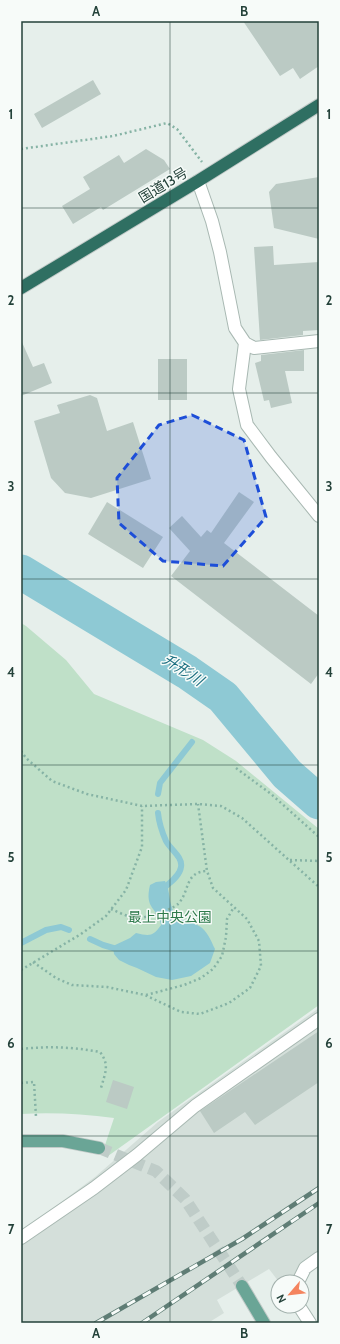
<svg xmlns="http://www.w3.org/2000/svg" width="340" height="1344" viewBox="0 0 340 1344" font-family="Cabin,'Noto Sans JP',sans-serif">
<rect width="100%" height="100%" fill="#e6efeb"/>
<path fill="#d4dfda" d="M319,1008V1263L289,1282H279L269,1269L217,1300L224,1313L208,1323H21V1232L95,1177L158,1122Z"/>
<path fill="#bfe0c8" d="M21,623L26,626L66,660L94,694L203,740L236,761L319,829V1005L108,1156L103,1151L114,1118C83,1114 52,1112 21,1114Z"/>
<path fill="#8ec9d4" d="M165,881C171,892 168,903 175,914C180,922 192,921 199,926C207,930 211,941 215,949L210,963L191,976L172,980L156,977L137,968L129,965L119,960L114,954L113,946L130,938L136,933C149,936 153,937 161,925C158,907 144,910 150,885L156,882Z"/>
<g fill="none" stroke-linecap="round" stroke-linejoin="round">
<path stroke="#8ec9d4" stroke-width="6" d="M158,794L160,783L192,742
M158,813C159,823 162,832 166,841C170,849 183,857 181,867C180,876 169,883 163,889V891
M90,939L103,945L120,950
M21,943L46,930L61,927L69,930"/>
<path stroke="#8ec9d4" stroke-width="35" d="M21,572L187,672L223,697L287,774L319,802"/>
</g>
<path fill="#bbcac4" d="M243,21H319V66L300,79L293,68L280,76Z
M93,80L101,94L42,128L34,114Z
M146,149L164,160L170,169L103,210L101,207L73,224L62,206L90,189L83,177L119,155L124,163Z
M319,177V239L274,228L269,192L276,184Z
M273,246L274,265L319,262V330L303,331V335L260,340L254,247Z
M21,340L33,367L44,363L52,383L21,396Z
M304,350V371H285L292,403L271,408L269,400L264,401L255,363L261,361V355Z
M158,359H187V400H158Z
M90,395L97,398L107,431L133,422L151,479L91,498L65,493L51,478L34,421L60,413L57,405Z
M239,492L254,502L224,543L319,616V673L311,684L171,576L190,551L169,528L182,516L201,537L207,530L211,533Z
M107,502L163,537L143,568L88,534Z
M319,1031V1082L255,1125L245,1112L214,1133L200,1111Z
M113,1080L134,1087L127,1109L106,1102Z"/>
<g fill="none" stroke-linecap="round" stroke-linejoin="round">
<path stroke="#bfccc8" stroke-width="12" stroke-dasharray="12 6" stroke-linecap="butt" d="M99,1148L156,1171L185,1199L242,1286"/>
<g stroke="#a8b8b2" stroke-width="14">
<path id="minor" d="M198,181L212,221L220,252L235,328L245,343L254,348L319,341
M245,343L239,389L247,425L271,457L319,516
M21,1238L94,1188L137,1155L195,1106L319,1019
M298,1282L305,1268L319,1258
M299,1306L310,1323"/>
</g>
<g stroke="#c2cac8" stroke-width="14">
<path id="major" d="M21,1141H63L99,1148
M242,1286L264,1323"/>
</g>
<g stroke="#c2cac8" stroke-width="14">
<path id="highway" d="M21,288L198,181L319,105"/>
</g>
<path stroke="#86b3a5" stroke-width="2.5" stroke-dasharray="2 3" stroke-linecap="butt" d="M21,149L113,136L167,123L177,129L202,162
M21,751L26,758L52,781L87,794L142,806L198,804L221,806L242,818L319,887
M236,768L271,794L319,837
M290,860L319,861
M111,909C118,912 126,916 134,918C142,920 173,909 178,904C190,892 184,872 207,871
M33,962L56,978L72,985L107,987L145,995L181,1012L200,1014L229,1003L250,988L261,966L259,941L247,919L213,888L207,871L198,804
M21,970L81,934L106,916L126,890L142,847V806
M146,995L184,985L201,978L213,969L222,956L226,937L227,919L234,907
M21,1049C48,1046 73,1047 100,1052C110,1065 105,1073 101,1088
M21,1083L34,1082L36,1117"/>
<use href="#minor" stroke="#fff" stroke-width="12"/>
<use href="#major" stroke="#6aa596" stroke-width="12"/>
<use href="#highway" stroke="#2f6f62" stroke-width="12"/>
<g stroke="#5f7d75" stroke-width="4.5">
<path id="rail" d="M96,1323L242,1239L319,1188
M142,1323L319,1203"/>
</g>
<use href="#rail" stroke="#f7fbf9" stroke-width="3" stroke-dasharray="9" stroke-linecap="butt"/>
</g>
<path fill="#1d4ed8" fill-opacity="0.2" stroke="#1d4ed8" stroke-width="3" stroke-dasharray="8 5" stroke-linejoin="round" d="M192,415L244,440L266,517L223,566L163,561L119,523L117,478L159,425Z"/>
<path fill="none" stroke="#24423a" stroke-width="1" stroke-opacity="0.55" d="M170,21V1323M21,208H319M21,393H319M21,579H319M21,765H319M21,951H319M21,1136H319"/>
<g text-anchor="middle" dominant-baseline="central" stroke-width="3" stroke-linejoin="round" paint-order="stroke">
<g font-size="14" fill="#24423a" stroke="#f7fbf9">
<text transform="translate(163 185) rotate(-31)">国道13号</text>
</g>
<g font-size="14" fill="#2d7a4b" stroke="#f7fbf9">
<text x="170" y="917">最上中央公園</text>
</g>
<g font-size="15" font-style="italic" fill="#1c6f80" stroke="#f7fbf9">
<text transform="translate(183 670) rotate(33)">升形川</text>
</g>
</g>
<rect width="340" height="1344" fill="none" stroke="#f7fbf9" stroke-width="44"/>
<g transform="translate(290 1294) rotate(242)"><circle r="19" fill="#f7fbf9" stroke="#a3b1ad"/>
<path d="M0-3L7 15L0 10L-7 15Z" fill="#f4845f"/>
<text y="-6" font-size="11" font-weight="bold" text-anchor="middle" fill="#24423a">N</text>
</g>
<rect x="22" y="22" width="296" height="1300" fill="none" stroke="#24423a" stroke-width="1.5"/>
<g font-size="13" text-anchor="middle" font-weight="bold" fill="#24423a">
<text x="96" y="16">A</text>
<text x="244" y="16">B</text>
<text x="11" y="119">1</text>
<text x="329" y="119">1</text>
<text x="11" y="305">2</text>
<text x="329" y="305">2</text>
<text x="11" y="491">3</text>
<text x="329" y="491">3</text>
<text x="11" y="677">4</text>
<text x="329" y="677">4</text>
<text x="11" y="862">5</text>
<text x="329" y="862">5</text>
<text x="11" y="1048">6</text>
<text x="329" y="1048">6</text>
<text x="11" y="1234">7</text>
<text x="329" y="1234">7</text>
<text x="96" y="1338">A</text>
<text x="244" y="1338">B</text>
</g>
</svg>
